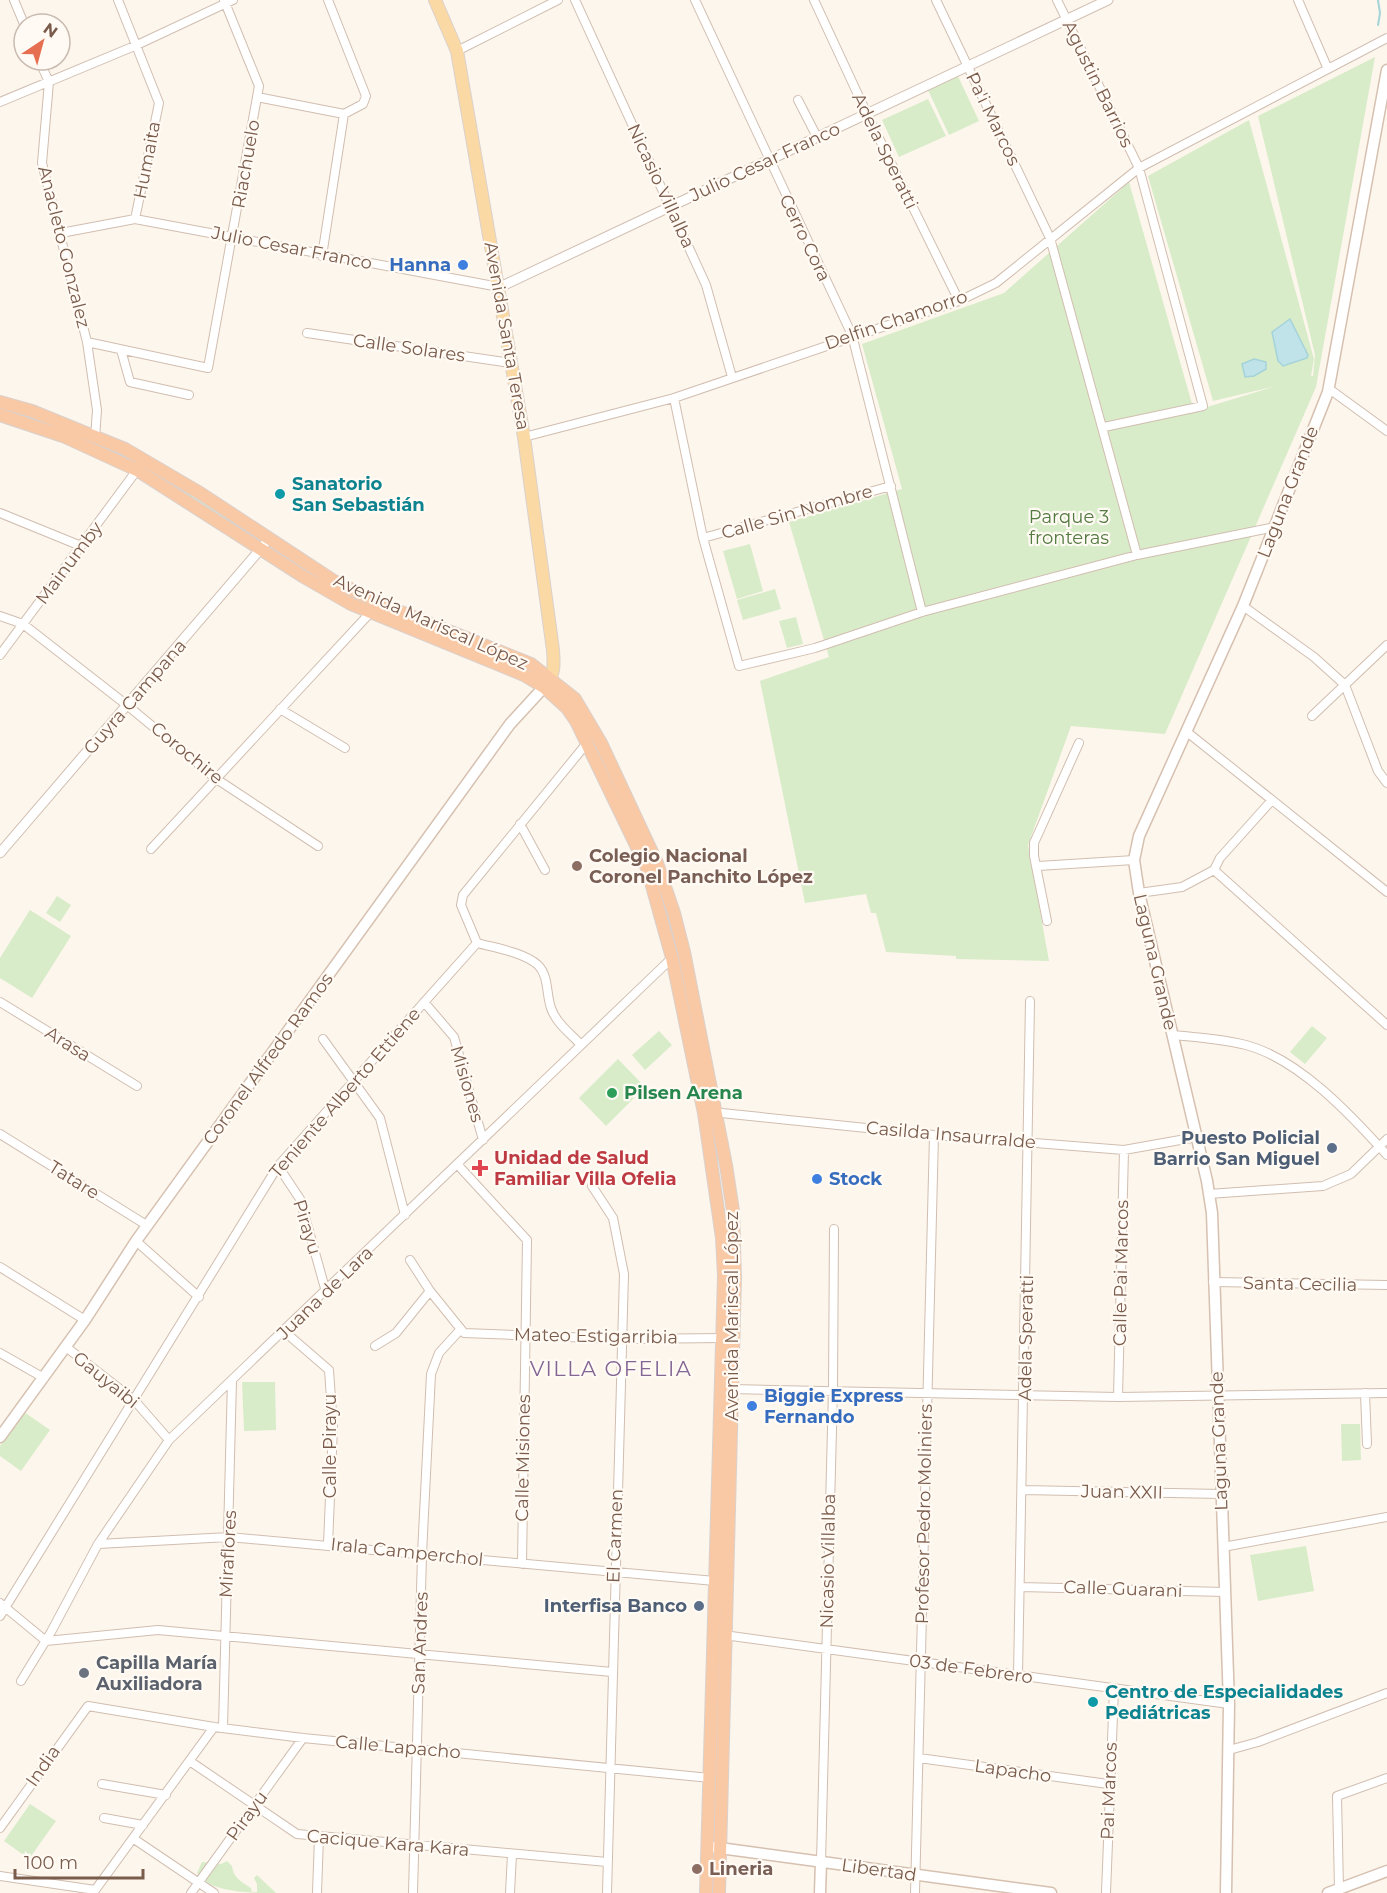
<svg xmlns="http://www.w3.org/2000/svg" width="1387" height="1893" viewBox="0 0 1387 1893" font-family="Montserrat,sans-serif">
<rect width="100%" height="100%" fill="#fdf6ec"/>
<path fill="#d8ecc9" d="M1375,57L1316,387L1165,734L1071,726L1028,845L1049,961L956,959V956L886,952L876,913H871L866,894L805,903L760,681L829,657L789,522L902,489L862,344L1004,293L1129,182L1194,411L1276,386L1213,401L1148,176L1249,120L1314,359L1311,376H1313L1315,355L1258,116Z
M957,74L979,121L949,135L927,88Z
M928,99L946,136L899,157L882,120Z
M103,444L157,471L254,534V538L103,448Z
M750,544L763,591L737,599L723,551Z
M775,589L781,609L743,620L737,600Z
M796,617L803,644L787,648L779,621Z
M57,896L71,905L60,922L46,913Z
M30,910L71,936L32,998L0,978V958Z
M1312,1026L1327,1038L1305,1064L1290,1052Z
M659,1031L672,1045L645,1070L632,1055Z
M618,1059L645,1087L606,1126L579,1098Z
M242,1382H275L276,1430L244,1431Z
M24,1412L50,1430L21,1471L0,1456V1446Z
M1341,1424H1360L1361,1460L1342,1461Z
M1306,1546L1314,1591L1258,1601L1250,1555Z
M30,1804L56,1821L29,1859L4,1841Z
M227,1861L232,1866C233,1877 241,1882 251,1888L252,1892H257V1884L254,1878L257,1875L276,1893C252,1893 209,1893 197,1873L202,1862L221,1864Z"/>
<path fill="#bfe3e8" stroke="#a5d3da" stroke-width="1.5" d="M1290,319L1308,355L1307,358L1283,366L1278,361L1272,332Z
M1254,359L1266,362V369L1254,376L1245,377L1242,364Z"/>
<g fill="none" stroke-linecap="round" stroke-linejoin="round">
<path stroke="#a5d3da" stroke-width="2" d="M1378,0L1380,13L1378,25"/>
<g stroke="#d1beb0" stroke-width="10">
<path id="minor" d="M14,0L24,24
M118,0L159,103L135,219
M328,0L366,96L363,104L344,114
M575,0L706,285L732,377
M695,0L852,335L922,612
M814,0L867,114L959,301
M936,0L1050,238L1137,555
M1057,0L1139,168L1203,406L1104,427
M1298,0L1327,67
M457,51L558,0
M39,60L49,82L42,163L87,342L97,410L95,438
M257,97L344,114
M798,100L817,137
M0,102L137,45L233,0
M61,233L135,219L499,287
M322,256L344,114
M307,333L511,363
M87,342L208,368L259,86L224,0
M121,350L130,382L189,395
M1328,388L1387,431
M674,398L703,538L739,666L815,648L922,612L1137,555L1275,527
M524,437L674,398L959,301L996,283L1139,168L1387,38
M0,513L81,546
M703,538L891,486
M1243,606L1314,657L1345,685L1378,771L1387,783
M0,616L23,624L128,706L215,778L318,846
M0,655L137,470
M280,709L345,748
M1312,716L1387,645
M1187,732L1387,892
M1272,800L1220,858L1214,870L1387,1025
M520,824L545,870
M151,849L370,613
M1038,866L1134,860
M1139,893L1182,887L1214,870
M1047,921L1034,856V843L1079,743
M477,943L461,905L463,895L587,743
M477,943C495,948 523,952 538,965C549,976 546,994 551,1008C556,1023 570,1033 580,1044
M0,1002L137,1086
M424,1002L454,1037L483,1140
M1172,1035C1197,1037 1222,1039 1246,1045C1299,1059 1351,1115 1387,1155
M323,1039L380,1118L405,1215
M712,1112L934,1135L1124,1150L1197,1137
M0,1134L148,1226
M457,1164L527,1240L522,1564
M278,1166L300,1199L326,1292
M592,1186L613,1218L624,1274L607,1893
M1209,1194L1323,1186L1351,1174L1387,1139
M136,1241L199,1297
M410,1260L430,1291L464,1333L621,1339L725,1338
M0,1267L85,1320
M1213,1282L1387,1285
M285,1332L329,1370L333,1427L328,1544
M375,1346L396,1333L430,1291
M66,1347L135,1401L169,1440
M0,1353L44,1378
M731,1389L1118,1397L1387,1393
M1365,1393L1367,1444
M1118,1397L1124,1150
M1023,1490L1221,1494
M98,1544L229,1537L715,1581
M1223,1547L1387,1517
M1021,1587L1225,1592
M0,1603L46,1641L158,1630L612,1672
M0,1616L278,1166L477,943
M724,1635L1229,1704
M1018,1676L1030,1001
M21,1681L51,1632L98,1544L169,1440L673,957
M223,1728L232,1380
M1229,1750L1258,1742L1387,1693
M919,1758L1108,1784
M191,1762L297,1834L607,1862
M102,1784L166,1795
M104,1818L143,1825
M0,1828L88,1706L214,1727L303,1738L710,1778
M134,1839L214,1893
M821,1862L833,1389L834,1229
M0,1876L95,1890
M1339,1889L1337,1796L1387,1778
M93,1893L214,1727
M191,1893L303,1738
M317,1893L319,1837
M413,1893L422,1554L431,1374L439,1353L460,1330
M510,1893L512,1854
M915,1893L934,1135
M1106,1893L1114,1689"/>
</g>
<g stroke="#d1beb0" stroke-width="11">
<path id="tertiary" d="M500,287L1108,0
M0,853L264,545"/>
</g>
<g stroke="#d6c0b0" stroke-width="13">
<path id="secondary" d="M0,1437L85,1320L136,1241L510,724L544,687
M712,1847L1051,1893
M820,1893L821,1862
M1226,1893L1229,1704L1212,1213L1207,1181L1139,893L1134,860L1139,836L1243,606L1328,392L1387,70
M1328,1893L1387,1871"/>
</g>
<g stroke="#dad1cd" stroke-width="14">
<path id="primary" d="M435,0L457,51L524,437L553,650C554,664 555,675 545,686"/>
</g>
<g stroke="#dad1cd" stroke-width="14">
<path id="trunk" d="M0,402L32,411L125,449L200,493L334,581L386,606L531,664L575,699L601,743L657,863L674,913L684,952L726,1165L733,1211L735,1278L719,1893
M0,415L63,436L137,470L304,577L351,604L524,675L544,687L567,708L576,721L647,868L672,958L704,1113L722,1238L724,1276L706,1893"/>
</g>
<use href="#minor" stroke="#fff" stroke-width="8"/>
<use href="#tertiary" stroke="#fff" stroke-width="9"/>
<use href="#secondary" stroke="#fff" stroke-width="10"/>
<use href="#primary" stroke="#fbd9a5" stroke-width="12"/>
<use href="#trunk" stroke="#f9c8a4" stroke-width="12"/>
</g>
<g fill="#3f7fe0" stroke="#fffaf3" stroke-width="2">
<circle cx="463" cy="265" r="6"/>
<circle cx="817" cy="1179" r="6"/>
<circle cx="752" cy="1406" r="6"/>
</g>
<g fill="#0f9aa8" stroke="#fffaf3" stroke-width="2">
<circle cx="280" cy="494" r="6"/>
<circle cx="1093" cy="1702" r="6"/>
</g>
<g fill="#8d6e63" stroke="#fffaf3" stroke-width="2">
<circle cx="577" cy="866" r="6"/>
<circle cx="697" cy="1869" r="6"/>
</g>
<circle fill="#2e9e5b" stroke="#fffaf3" stroke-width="2" cx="612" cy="1093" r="6"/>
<g fill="#5c6f8a" stroke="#fffaf3" stroke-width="2">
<circle cx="1332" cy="1148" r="6"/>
<circle cx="699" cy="1606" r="6"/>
</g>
<path fill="#e0444e" stroke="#fffaf3" stroke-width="2" d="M477 1159h6v6h6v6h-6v6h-6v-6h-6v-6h6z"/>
<circle fill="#6b7280" stroke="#fffaf3" stroke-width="2" cx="84" cy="1673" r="6"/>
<g text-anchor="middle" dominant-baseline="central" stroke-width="4.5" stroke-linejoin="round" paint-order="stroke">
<g font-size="18" fill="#7a5c4d" stroke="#fffaf3">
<text transform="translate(1098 84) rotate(64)">Agustin Barrios</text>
<text transform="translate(993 119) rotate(64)">Pa'i Marcos</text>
<text transform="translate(885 151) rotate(64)">Adela Speratti</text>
<text transform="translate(147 160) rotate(-79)">Humaita</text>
<text transform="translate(765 162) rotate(-25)">Julio Cesar Franco</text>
<text transform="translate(246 164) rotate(-80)">Riachuelo</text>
<text transform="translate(661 186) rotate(65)">Nicasio Villalba</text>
<text transform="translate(805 238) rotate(64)">Cerro Cora</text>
<text transform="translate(64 247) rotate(76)">Anacleto Gonzalez</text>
<text transform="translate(292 248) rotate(11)">Julio Cesar Franco</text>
<text transform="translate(896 320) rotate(-19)">Delfin Chamorro</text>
<text transform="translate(507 336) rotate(80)">Avenida Santa Teresa</text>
<text transform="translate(409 348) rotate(8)">Calle Solares</text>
<text transform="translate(1288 492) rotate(-69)">Laguna Grande</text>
<text transform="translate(797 512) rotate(-16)">Calle Sin Nombre</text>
<text transform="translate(69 563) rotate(-53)">Mainumby</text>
<text transform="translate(431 622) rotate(24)">Avenida Mariscal López</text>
<text transform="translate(135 697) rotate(-49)">Guyra Campana</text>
<text transform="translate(187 753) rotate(39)">Corochire</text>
<text transform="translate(1155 962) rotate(77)">Laguna Grande</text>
<text transform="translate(68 1044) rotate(32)">Arasa</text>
<text transform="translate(268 1059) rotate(-54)">Coronel Alfredo Ramos</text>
<text transform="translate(467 1084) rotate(74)">Misiones</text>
<text transform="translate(345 1093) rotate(-49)">Teniente Alberto Ettiene</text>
<text transform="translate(951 1135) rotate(5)">Casilda Insaurralde</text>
<text transform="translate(74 1180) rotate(32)">Tatare</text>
<text transform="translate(307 1227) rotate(73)">Pirayu</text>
<text transform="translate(1121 1273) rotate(-89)">Calle Pai Marcos</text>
<text transform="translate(1300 1284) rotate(1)">Santa Cecilia</text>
<text transform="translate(325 1293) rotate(-44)">Juana de Lara</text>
<text transform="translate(732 1316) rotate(-90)">Avenida Mariscal López</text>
<text transform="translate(596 1336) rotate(1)">Mateo Estigarribia</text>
<text transform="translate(1026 1338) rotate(-89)">Adela Speratti</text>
<text transform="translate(106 1380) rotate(39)">Gauyaibi</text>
<text transform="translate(1219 1441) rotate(-92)">Laguna Grande</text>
<text transform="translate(330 1446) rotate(-90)">Calle Pirayu</text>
<text transform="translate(523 1458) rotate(-89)">Calle Misiones</text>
<text transform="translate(1122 1492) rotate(1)">Juan XXII</text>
<text transform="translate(924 1514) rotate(-89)">Profesor Pedro Moliniers</text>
<text transform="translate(615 1536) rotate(-88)">El Carmen</text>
<text transform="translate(407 1552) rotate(6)">Irala Camperchol</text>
<text transform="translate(228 1554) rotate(-87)">Miraflores</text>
<text transform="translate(828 1561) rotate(-89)">Nicasio Villalba</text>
<text transform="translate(1123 1589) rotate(2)">Calle Guarani</text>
<text transform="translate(420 1643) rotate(-88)">San Andres</text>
<text transform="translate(971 1669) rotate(8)">03 de Febrero</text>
<text transform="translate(398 1747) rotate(5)">Calle Lapacho</text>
<text transform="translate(43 1766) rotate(-55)">India</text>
<text transform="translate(1013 1771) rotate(8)">Lapacho</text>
<text transform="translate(1109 1791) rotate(-88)">Pai Marcos</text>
<text transform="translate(247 1816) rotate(-54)">Pirayu</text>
<text transform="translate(388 1843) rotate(5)">Cacique Kara Kara</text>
<text transform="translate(879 1870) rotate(8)">Libertad</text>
</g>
<g font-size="18" font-weight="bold" fill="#366cbe" stroke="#fffaf3" text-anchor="start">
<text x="451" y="265" text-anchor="end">Hanna</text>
<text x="829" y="1179">Stock</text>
<text x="764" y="1396">Biggie Express<tspan x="764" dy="21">Fernando</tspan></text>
</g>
<g font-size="18" font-weight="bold" fill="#0d838f" stroke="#fffaf3" text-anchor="start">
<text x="292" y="484">Sanatorio<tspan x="292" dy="21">San Sebastián</tspan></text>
<text x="1105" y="1692">Centro de Especialidades<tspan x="1105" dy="21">Pediátricas</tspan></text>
</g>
<g font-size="18" fill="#537a41" stroke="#fffaf3">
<text x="1069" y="517">Parque 3<tspan x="1069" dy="21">fronteras</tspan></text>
</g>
<g font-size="18" font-weight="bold" fill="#785e54" stroke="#fffaf3" text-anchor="start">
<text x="589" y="856">Colegio Nacional<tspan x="589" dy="21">Coronel Panchito López</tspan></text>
<text x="709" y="1869">Lineria</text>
</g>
<g font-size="18" font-weight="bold" fill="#27864d" stroke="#fffaf3" text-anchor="start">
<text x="624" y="1093">Pilsen Arena</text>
</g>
<g font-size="18" font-weight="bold" fill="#4e5e75" stroke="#fffaf3" text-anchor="end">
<text x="1320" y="1138">Puesto Policial<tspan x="1320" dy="21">Barrio San Miguel</tspan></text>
<text x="687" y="1606">Interfisa Banco</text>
</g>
<g font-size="18" font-weight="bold" fill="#be3a42" stroke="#fffaf3" text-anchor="start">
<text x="494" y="1158">Unidad de Salud<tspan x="494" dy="21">Familiar Villa Ofelia</tspan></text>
</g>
<g font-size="18" font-weight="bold" fill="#5b616d" stroke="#fffaf3" text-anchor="start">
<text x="96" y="1663">Capilla María<tspan x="96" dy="21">Auxiliadora</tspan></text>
</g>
<g font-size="21" letter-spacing="1.5" fill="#846695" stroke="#fffaf3">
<text x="611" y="1368">VILLA OFELIA</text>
</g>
</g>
<g transform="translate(42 42) rotate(36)"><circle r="28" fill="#fffaf3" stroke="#cabbb1" stroke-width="1.5"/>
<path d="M0-4.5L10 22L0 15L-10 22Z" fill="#e76f51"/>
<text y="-9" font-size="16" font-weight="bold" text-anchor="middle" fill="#7a5c4d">N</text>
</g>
<path d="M15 1869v9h128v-9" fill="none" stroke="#7a5c4d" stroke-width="3"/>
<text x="24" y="1869" font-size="18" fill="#7a5c4d" stroke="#fffaf3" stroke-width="4.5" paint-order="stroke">100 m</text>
</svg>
